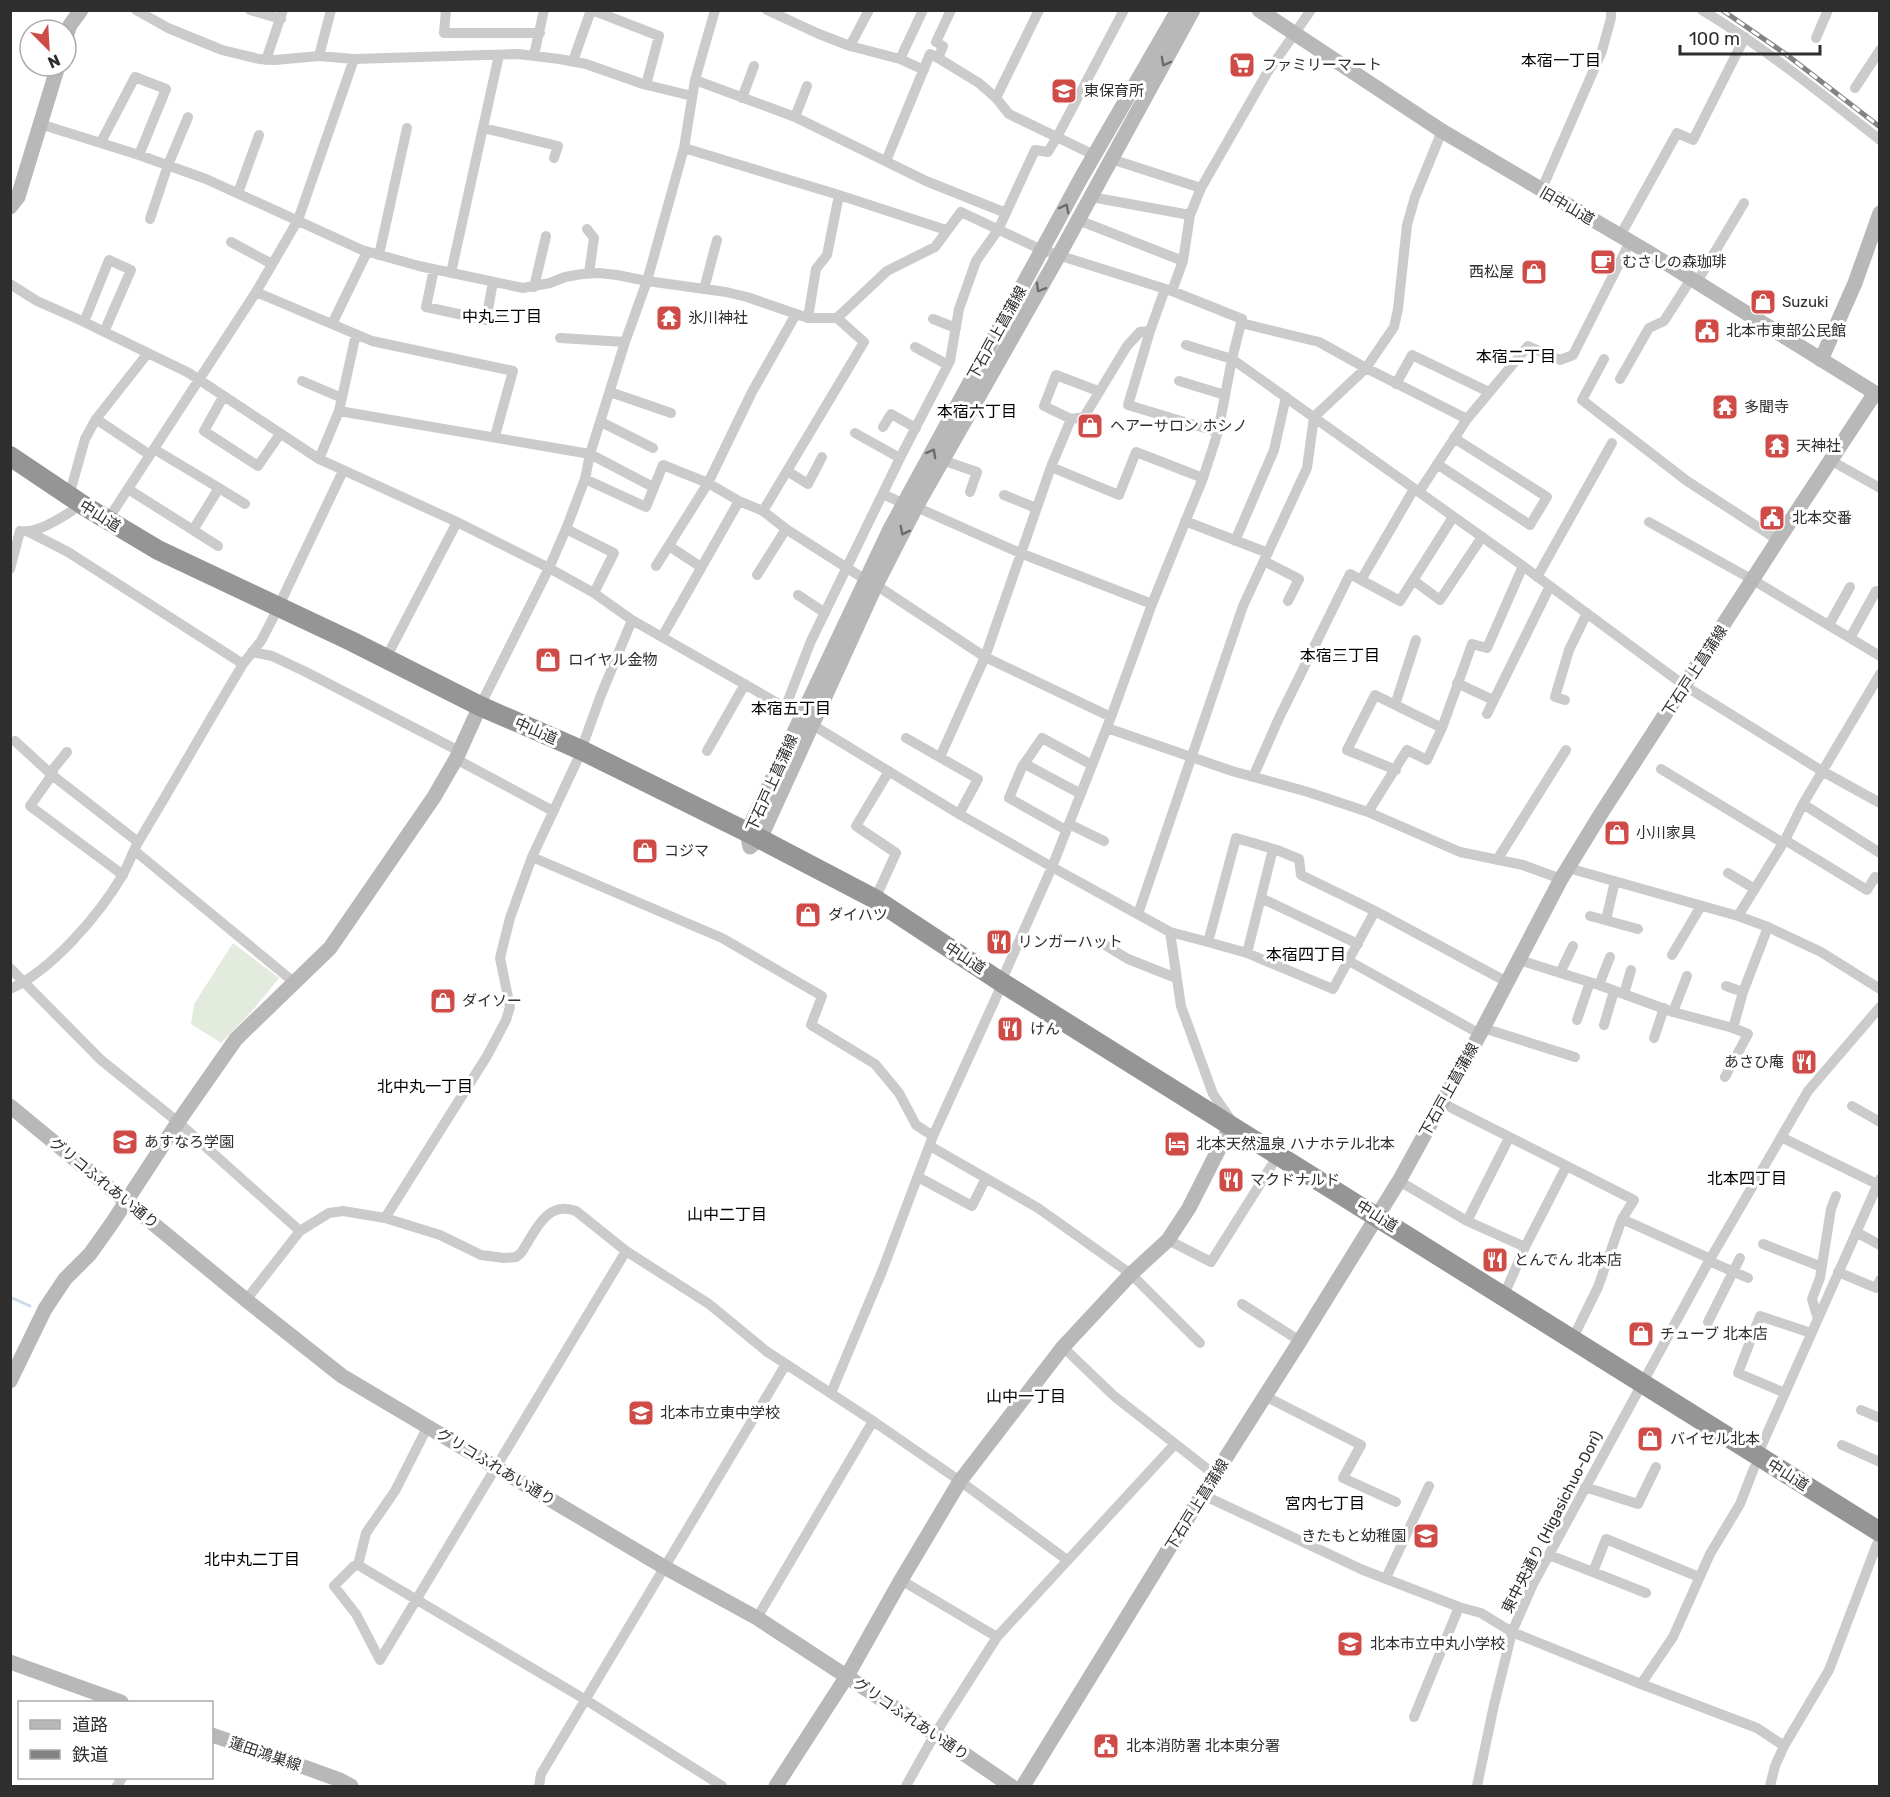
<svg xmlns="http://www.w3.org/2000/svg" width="1890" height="1797" viewBox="0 0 1890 1797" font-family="Rubik,'Noto Sans JP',sans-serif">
<rect width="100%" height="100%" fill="#fff"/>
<path fill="#e3eade" d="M233,943L279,978L253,1010L221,1043L191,1024L194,1004Z"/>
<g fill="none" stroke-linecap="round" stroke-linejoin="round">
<path stroke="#ccdae7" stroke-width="3" d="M10,1297L30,1306"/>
<path stroke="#cbcbcb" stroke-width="10" d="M136,10L168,28L222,50L259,59L275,60L319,56L354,59L518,54L559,59L586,64L643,84L692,96
M250,10L281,19
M446,10L444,33H540
M592,10L659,36L646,85
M767,10L819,34L850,46L869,10
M923,10L900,59L924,70
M1039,10L996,98L1009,114L1094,155
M1702,10C1765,48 1822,94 1880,140
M1816,38L1828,10
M850,46L900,59
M534,55L544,10
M319,56L331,10
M938,58L979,83L996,98
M266,60L283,10
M573,61L591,10
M695,80L795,117L926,181L1006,213
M1855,88L1880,50
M742,98L754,66
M795,117L807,86
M40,124L139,155L206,179L362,250L419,266L523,288L550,283L565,277L582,274L599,273L617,275L647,281L726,292L747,297L808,318H837L864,342L763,511
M483,128L558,146L554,158
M101,142L135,77L166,89L139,155
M684,148L839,195L946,230
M1111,159L1201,188
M886,161L930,54L938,58L943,46L936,42L951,10
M1541,191L1602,51L1611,18V10
M238,193L259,135
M1091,197L1190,215
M150,219L168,165L188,117
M1078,220L1183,261
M587,229L594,238L589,273
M1620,236L1677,133L1693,140L1745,37
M231,242L272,264
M379,255L407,128
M434,269L426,307L486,320L493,282
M451,273L499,55
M1697,282L1744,203
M10,284L37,301L80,320L189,373L319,459L457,522L549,568L594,593L632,620L802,717
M534,287L546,236
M704,289L717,240
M1165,289L1150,331L1128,405L1218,432
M1172,291L1183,261L1190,215L1201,188L1267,73L1311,10
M256,292L298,220L354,59
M808,318L816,269L827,255L839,195
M933,319L956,328
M84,322L109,260L131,270L104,332
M1241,323L1319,342L1366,368L1467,419
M332,324L367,252
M560,338L625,342
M1186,345L1232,359L1523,566L1685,686L1822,771L1880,803
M915,347L948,365
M1604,359L1582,400L1687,481L1778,540
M1620,379L1649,328L1664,321L1691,279
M302,381L342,398
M1179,381L1225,395
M1396,384L1412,355L1489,392
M1098,391L1056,375L1044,406L1071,419L1084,417L1127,346L1140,332L1150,331
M610,392L671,413
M223,397L204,431L258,466L280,434
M339,411L356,334
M96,419L150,455
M601,422L653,448
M883,427L891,414L916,428
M855,433L900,458
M319,459L339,411L590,454L653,487
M942,460L977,472L970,492
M1830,460L1880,488
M1437,464L1530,525L1547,497L1454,438
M1051,467L1119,495L1136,452L1203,478
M787,471L808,484L822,457
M585,479L646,507L663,465L708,483L739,501L763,511L786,529L866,580
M219,488L245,504
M128,489L193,530L219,488L154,449
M1419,492L1467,419L1528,346L1560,360L1573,355L1630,242
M883,494L904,504
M1004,495L1036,508
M69,496L85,439L96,419L148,353
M916,507L1020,553L1152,604
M107,521L256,292L372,341L513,371L495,436
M1185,521L1268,553
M1649,522L1753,580L1880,656
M566,529L614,553L594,593
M193,530L218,546
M29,532L68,552L243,664L261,641L273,618L343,471
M1235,541L1274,450L1286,397
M669,546L701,567
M1264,561L1299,579L1288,601
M656,566L708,483L752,392L796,314
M10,569L20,531C38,533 57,520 72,511
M757,575L786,529
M1537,577L1612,443
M1361,580L1414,489
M1413,580L1440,600L1482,537
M876,585L985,657L1111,717
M798,595L825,613
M1829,625L1850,587
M662,637L739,501
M1850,638L1876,591
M252,652L272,656L306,672L459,751
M386,658L457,522
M1457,683L1493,700
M1565,700L1555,697L1569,650L1587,613
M1395,705L1416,640
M480,706L549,568L566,529L585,479L590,454L625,342L647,281L684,148L695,80L715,10
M785,708L811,641L900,458L950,361L959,309L976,261L998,230L1035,150L1048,152L1057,137L1124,10
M1487,714L1550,586
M811,724L959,814L1052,867L1170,932L1181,1006L1213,1094L1233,1123
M1107,728L1232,771L1308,792L1368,812L1460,852L1523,865L1561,879
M906,738L978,779L959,814
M15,741L52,775L138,842
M581,750L601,695L632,620
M707,751L745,684
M67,752L54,768L52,775L30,806L123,875
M940,757L985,657L1051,467L1071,419
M456,759L553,811
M1025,764L1081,794
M1661,769L1783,843
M1396,770L1347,750L1375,695L1442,728
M1253,777L1279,718L1350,574L1400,601L1453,517
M1803,804L1880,853
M1368,812L1407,750L1427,760L1442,728L1472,644L1487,648L1523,566
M1069,824L1104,841
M1066,830L1009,798L1022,767L1042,738L1092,765
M1785,840L1867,890L1875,877L1880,879
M135,851L295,983
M532,857L722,938L822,996L811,1025L875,1064L899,1093L916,1125L933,1136
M1497,860L1566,750
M1568,868L1738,916L1768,927L1821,952L1880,989
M1728,873L1755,889
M1261,898L1358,944
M875,899L896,853L856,826L889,771
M1375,911L1301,875L1299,859L1277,850L1236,838L1208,942L1247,953L1333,989L1375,911L1507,982
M1138,914L1243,606L1307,468L1314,417L1366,368L1394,327L1398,309L1407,225L1415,197L1442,131
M1590,916L1638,929
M1738,916L1785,840L1803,804L1880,674
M1606,920L1615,881
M1170,932L1208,942
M1100,942L1128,959L1176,978
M1247,953L1273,849
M1672,955L1701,906
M1519,960L1599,985L1673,1012L1733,1028L1743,992L1768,927
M1349,961L1480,1034
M10,968L101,1060L178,1122L300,1231
M1560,973L1573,946
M1599,985L1610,957
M1726,986L1743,992
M10,989C52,970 99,915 122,876C129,864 133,850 140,839C175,781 208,722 243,664
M1624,994L1631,970
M1673,1012L1687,976
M1577,1020L1590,982
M1604,1025L1614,991
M1483,1028L1575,1057
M1654,1038L1664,1008
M1725,1077L1748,1034L1733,1028
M1442,1103L1634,1200L1622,1219L1598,1287L1572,1340
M1852,1106L1880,1122
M1781,1137L1877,1184
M930,1146L1038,1208L1131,1274L1200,1343
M918,1177L972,1206L986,1178
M1399,1181L1467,1221L1525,1247
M385,1218L487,1056L506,1020L510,1007L500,958L510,918L532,857L577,761
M1622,1219L1711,1259
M1467,1221L1509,1138
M1856,1232L1880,1245
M1168,1240L1211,1262L1272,1165
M1763,1244L1822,1267
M1709,1261L1748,1278
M1838,1272L1876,1288L1880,1280
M1504,1295L1525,1247L1566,1167
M246,1300L300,1231L329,1213L343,1211L385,1218L440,1235L481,1255L504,1258L516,1257L521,1253C535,1232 546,1200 576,1211L626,1251L709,1304L766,1351L873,1421L960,1481L1067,1560
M1242,1304L1300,1341
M1818,1319L1812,1299L1820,1278L1831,1209L1836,1196
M1708,1322L1740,1258
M1063,1347L1114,1396L1215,1475
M831,1393L881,1274L933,1136L999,991L1001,982L1052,867L1111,717L1152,604L1203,478L1218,432L1232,359L1242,319L1172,291L1042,250L961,212L935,247L887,271L837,318
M1785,1393L1738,1373L1760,1316L1811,1333
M1265,1396L1361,1445L1343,1478L1396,1502
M1861,1410L1880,1418
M1842,1445L1880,1462
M1757,1456L1880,1179
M1585,1487L1638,1504L1656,1467
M1203,1495L1363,1570L1459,1607L1481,1613L1512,1632L1641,1684L1757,1728L1784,1746
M1549,1555L1593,1572L1606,1539L1699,1577
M358,1565L366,1533L395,1491L428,1426
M1593,1572L1646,1593
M1386,1578L1429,1486
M901,1580L997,1637
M757,1618L873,1421
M380,1660L356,1614L334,1586L354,1566L358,1565L586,1700L722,1786
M380,1660L626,1251
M1641,1684L1673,1637L1710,1554L1740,1504L1754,1468
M1414,1717L1459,1607
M117,1786L122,1778
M539,1786L541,1774L786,1364
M906,1786L935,1734L997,1637L1175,1444
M1477,1786L1494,1705L1512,1632L1533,1584L1709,1261L1808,1091L1880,1007
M1770,1786L1775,1766L1784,1746L1829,1670L1877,1544"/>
<path stroke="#b8b8b8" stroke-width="15" d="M1178,10L1081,178L890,529L747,832L750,847L760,839L876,585L916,507L1059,255L1193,10
M1259,10L1442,131L1653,255L1880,396
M66,37L70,25L81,10
M10,207L18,197L58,66
M1821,360L1855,283L1880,213
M10,1106L246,1300L342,1376L664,1567L757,1618L935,1734L1011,1786
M10,1381L45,1309L65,1279L90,1254L112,1223L178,1122L236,1039L330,948L434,797L456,759L480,706
M10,1662L121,1702
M212,1735L293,1763L340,1780L351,1786
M776,1786L847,1676L901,1580L960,1481L1063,1347L1131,1274L1168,1240L1189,1208L1226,1135
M1023,1786L1192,1511L1300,1341L1399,1181L1480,1034L1561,879L1602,812L1778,540L1875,393"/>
<path stroke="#959595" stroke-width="20" d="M10,456L86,507L158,550L351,641L480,706L581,750L747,832L875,899L1001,982L1880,1532"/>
<g stroke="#838383" stroke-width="5">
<path id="rail" d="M1722,10L1787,55L1880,127"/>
</g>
<use href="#rail" stroke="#fff" stroke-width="3" stroke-dasharray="9" stroke-linecap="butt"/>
</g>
<defs><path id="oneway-chevron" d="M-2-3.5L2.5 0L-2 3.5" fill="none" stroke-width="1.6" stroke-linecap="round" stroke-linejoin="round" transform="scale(1.5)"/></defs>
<g stroke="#6c6c6c">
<use href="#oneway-chevron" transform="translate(1165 62) rotate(119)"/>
<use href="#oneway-chevron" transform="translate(1065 208) rotate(-62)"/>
<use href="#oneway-chevron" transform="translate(1040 288) rotate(120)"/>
<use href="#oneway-chevron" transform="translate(932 453) rotate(-61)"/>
<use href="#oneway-chevron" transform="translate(904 531) rotate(117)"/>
</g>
<defs>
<g id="supermarket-square" transform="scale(1.35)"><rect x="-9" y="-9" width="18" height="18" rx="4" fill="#ce4b47" stroke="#fff"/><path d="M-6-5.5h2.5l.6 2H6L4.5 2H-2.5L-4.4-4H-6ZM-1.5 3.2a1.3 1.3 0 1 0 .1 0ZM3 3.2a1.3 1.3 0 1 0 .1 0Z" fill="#fff"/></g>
<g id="school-square" transform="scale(1.35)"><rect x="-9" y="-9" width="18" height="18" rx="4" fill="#ce4b47" stroke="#fff"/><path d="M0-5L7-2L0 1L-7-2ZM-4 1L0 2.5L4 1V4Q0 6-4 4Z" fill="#fff"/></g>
<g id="cafe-square" transform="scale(1.35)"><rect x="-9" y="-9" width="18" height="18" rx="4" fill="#ce4b47" stroke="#fff"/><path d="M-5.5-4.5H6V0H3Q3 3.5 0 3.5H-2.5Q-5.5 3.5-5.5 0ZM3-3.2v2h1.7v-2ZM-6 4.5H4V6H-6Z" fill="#fff"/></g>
<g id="shop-square" transform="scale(1.35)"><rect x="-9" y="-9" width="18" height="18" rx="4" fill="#ce4b47" stroke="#fff"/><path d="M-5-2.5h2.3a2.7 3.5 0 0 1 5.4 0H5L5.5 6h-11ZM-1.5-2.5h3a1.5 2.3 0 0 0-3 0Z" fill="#fff"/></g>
<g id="temple-square" transform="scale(1.35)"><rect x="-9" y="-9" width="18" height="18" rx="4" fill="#ce4b47" stroke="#fff"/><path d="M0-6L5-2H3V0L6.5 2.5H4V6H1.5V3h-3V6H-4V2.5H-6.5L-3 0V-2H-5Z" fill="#fff"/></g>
<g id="civic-square" transform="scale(1.35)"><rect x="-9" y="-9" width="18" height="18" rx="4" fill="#ce4b47" stroke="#fff"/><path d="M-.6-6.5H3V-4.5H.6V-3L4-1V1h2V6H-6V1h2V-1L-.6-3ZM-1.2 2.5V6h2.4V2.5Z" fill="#fff"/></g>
<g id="restaurant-square" transform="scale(1.35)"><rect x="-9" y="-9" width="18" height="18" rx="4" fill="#ce4b47" stroke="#fff"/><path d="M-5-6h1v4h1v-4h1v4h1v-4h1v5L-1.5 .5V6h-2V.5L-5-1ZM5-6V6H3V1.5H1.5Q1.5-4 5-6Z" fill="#fff"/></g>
<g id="hotel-square" transform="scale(1.35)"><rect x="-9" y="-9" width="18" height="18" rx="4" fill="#ce4b47" stroke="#fff"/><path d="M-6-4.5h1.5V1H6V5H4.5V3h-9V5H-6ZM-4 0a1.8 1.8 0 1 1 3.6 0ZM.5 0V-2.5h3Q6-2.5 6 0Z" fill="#fff"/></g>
</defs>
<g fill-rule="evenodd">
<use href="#supermarket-square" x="1242" y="65"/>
<use href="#school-square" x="1064" y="91"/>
<use href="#cafe-square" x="1603" y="262"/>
<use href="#shop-square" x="1534" y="272"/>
<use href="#shop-square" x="1763" y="302"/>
<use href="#temple-square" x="669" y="318"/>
<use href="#civic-square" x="1707" y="331"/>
<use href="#temple-square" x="1725" y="407"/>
<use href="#shop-square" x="1090" y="426"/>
<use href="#temple-square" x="1777" y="446"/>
<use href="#civic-square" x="1772" y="518"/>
<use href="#shop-square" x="548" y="660"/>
<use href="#shop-square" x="1617" y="833"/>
<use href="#shop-square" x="645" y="851"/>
<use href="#shop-square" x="808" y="915"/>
<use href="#restaurant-square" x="999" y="942"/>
<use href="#shop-square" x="443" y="1001"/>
<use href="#restaurant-square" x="1010" y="1029"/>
<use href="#restaurant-square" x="1804" y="1062"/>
<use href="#school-square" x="125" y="1142"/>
<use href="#hotel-square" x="1177" y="1144"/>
<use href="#restaurant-square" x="1231" y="1180"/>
<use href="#restaurant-square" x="1495" y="1260"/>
<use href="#shop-square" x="1641" y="1334"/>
<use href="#school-square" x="641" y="1413"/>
<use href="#shop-square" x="1650" y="1439"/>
<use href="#school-square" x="1426" y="1536"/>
<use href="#school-square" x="1350" y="1644"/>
<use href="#civic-square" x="1106" y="1746"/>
</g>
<g text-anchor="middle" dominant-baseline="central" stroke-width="6" stroke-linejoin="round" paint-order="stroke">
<g font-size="15" fill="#2e2e2e" stroke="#fff" text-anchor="start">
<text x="1262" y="65">ファミリーマート</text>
<text x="1084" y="91">東保育所</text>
<text x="1622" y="262">むさしの森珈琲</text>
<text x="1514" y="272" text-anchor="end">西松屋</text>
<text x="1782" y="302">Suzuki</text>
<text x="688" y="318">氷川神社</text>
<text x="1726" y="331">北本市東部公民館</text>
<text x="1744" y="407">多聞寺</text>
<text x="1110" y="426">ヘアーサロン ホシノ</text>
<text x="1796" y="446">天神社</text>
<text x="1792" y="518">北本交番</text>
<text x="568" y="660">ロイヤル金物</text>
<text x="1636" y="833">小川家具</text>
<text x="664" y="851">コジマ</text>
<text x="828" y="915">ダイハツ</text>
<text x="1018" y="942">リンガーハット</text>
<text x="462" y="1001">ダイソー</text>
<text x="1030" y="1029">けん</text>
<text x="1784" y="1062" text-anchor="end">あさひ庵</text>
<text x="144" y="1142">あすなろ学園</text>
<text x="1196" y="1144">北本天然温泉 ハナホテル北本</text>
<text x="1250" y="1180">マクドナルド</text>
<text x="1514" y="1260">とんでん 北本店</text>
<text x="1660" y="1334">チューブ 北本店</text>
<text x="660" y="1413">北本市立東中学校</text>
<text x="1670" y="1439">バイセル北本</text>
<text x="1406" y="1536" text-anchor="end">きたもと幼稚園</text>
<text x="1370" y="1644">北本市立中丸小学校</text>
<text x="1126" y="1746">北本消防署 北本東分署</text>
</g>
<g font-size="15" fill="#2e2e2e" stroke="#fff">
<text transform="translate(1567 206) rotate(30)">旧中山道</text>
<text transform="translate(997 333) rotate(-61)">下石戸上菖蒲線</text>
<text transform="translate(100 516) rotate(32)">中山道</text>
<text transform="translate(1695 671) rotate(-57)">下石戸上菖蒲線</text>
<text transform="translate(536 731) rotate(24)">中山道</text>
<text transform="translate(772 783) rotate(-66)">下石戸上菖蒲線</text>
<text transform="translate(965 958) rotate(33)">中山道</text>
<text transform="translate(1449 1090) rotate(-61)">下石戸上菖蒲線</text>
<text transform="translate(104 1183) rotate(39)">グリコふれあい通り</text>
<text transform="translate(1377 1216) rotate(32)">中山道</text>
<text transform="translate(496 1467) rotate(31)">グリコふれあい通り</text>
<text transform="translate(1788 1475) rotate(32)">中山道</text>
<text transform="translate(1197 1505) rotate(-58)">下石戸上菖蒲線</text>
<text transform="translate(1552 1522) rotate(-63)">東中央通り (Higasichuo-Dori)</text>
<text transform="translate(911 1719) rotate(34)">グリコふれあい通り</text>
<text transform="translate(265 1754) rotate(19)">蓮田鴻巣線</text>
</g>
<g font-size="16" fill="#000" stroke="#fff">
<text x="1561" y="60">本宿一丁目</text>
<text x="502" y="316">中丸三丁目</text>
<text x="1516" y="356">本宿二丁目</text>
<text x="977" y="411">本宿六丁目</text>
<text x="1340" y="655">本宿三丁目</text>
<text x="791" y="708">本宿五丁目</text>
<text x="1306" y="954">本宿四丁目</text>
<text x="425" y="1086">北中丸一丁目</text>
<text x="1747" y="1178">北本四丁目</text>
<text x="727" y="1214">山中二丁目</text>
<text x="1026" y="1396">山中一丁目</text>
<text x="1325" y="1503">宮内七丁目</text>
<text x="252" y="1559">北中丸二丁目</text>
</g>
</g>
<rect width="1890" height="1797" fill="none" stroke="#2e2e2e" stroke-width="24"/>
<rect x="18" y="1701" width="195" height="78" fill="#ffffff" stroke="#ababab" stroke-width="1.5"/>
<rect x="30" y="1720" width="30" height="9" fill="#b8b8b8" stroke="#ababab" stroke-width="1.5"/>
<text x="72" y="1731" font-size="18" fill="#2e2e2e">道路</text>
<rect x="30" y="1750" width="30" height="9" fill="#838383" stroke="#ababab" stroke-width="1.5"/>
<text x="72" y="1761" font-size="18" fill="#2e2e2e">鉄道</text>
<g transform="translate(48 48) rotate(156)"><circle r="28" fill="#ffffff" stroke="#ababab" stroke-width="1.5"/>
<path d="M0-4.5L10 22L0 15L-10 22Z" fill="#ce4b47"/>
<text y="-9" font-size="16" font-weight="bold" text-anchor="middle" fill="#2e2e2e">N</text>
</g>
<path d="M1680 45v9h140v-9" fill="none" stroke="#2e2e2e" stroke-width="3"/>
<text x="1689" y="45" font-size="18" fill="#2e2e2e" stroke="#ffffff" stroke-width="4.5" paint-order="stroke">100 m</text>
</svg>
